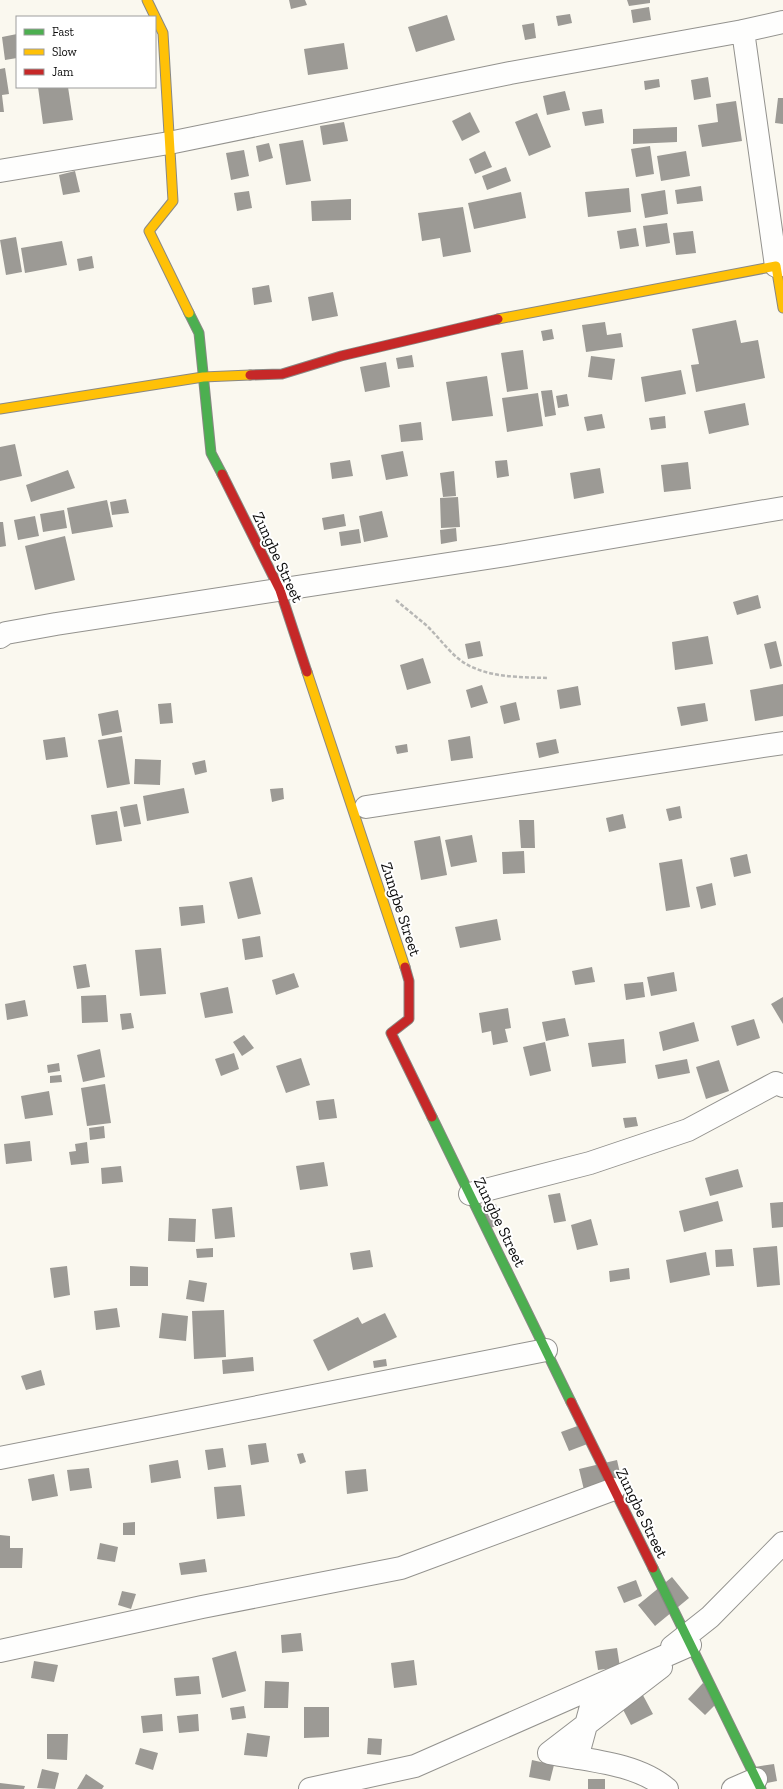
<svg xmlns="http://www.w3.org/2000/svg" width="783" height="1789" viewBox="0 0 783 1789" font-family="'Zilla Slab',serif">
<rect width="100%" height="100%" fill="#faf8ef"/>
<path fill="#9c9a95" d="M289,0H305L307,5L291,9Z
M627,0H650V3L629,6Z
M649,7L651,20L633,23L631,10Z
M570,14L572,23L558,26L556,16Z
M447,15L455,40L416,52L408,27Z
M534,23L536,38L525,40L522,25Z
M17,34V58L5,60L2,37Z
M344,43L348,69L308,75L304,49Z
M5,68L9,94L2,95L4,112H0V69Z
M708,77L711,97L694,100L691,80Z
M659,79L660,87L645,90L644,81Z
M38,87H68L73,120L43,124Z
M565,91L570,110L547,115L543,96Z
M778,98H783V124L775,123Z
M736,101L742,141L702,147L698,125L718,122L716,104Z
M602,109L604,123L585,126L582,112Z
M470,112L480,132L462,141L452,121Z
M537,113L551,147L529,156L515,122Z
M344,122L348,141L323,145L320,126Z
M677,127V142L633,144V129Z
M303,140L311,181L286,185L279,144Z
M269,143L273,158L259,162L256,146Z
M650,146L654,174L636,177L631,149Z
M244,150L249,176L231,180L226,153Z
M485,151L492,167L475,174L469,159Z
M686,151L690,176L661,181L657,156Z
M506,167L511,181L487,190L482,176Z
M75,171L80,192L63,195L59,175Z
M701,186L703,201L677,204L675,190Z
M629,188L631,212L588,217L585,192Z
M665,190L668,214L645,218L641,194Z
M249,191L252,208L237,211L234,193Z
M521,192L526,218L474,229L468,203Z
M351,199V220L312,221L311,201Z
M463,207L471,252L443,257L440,238L422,241L418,213Z
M667,223L670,243L646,247L643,226Z
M636,228L639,246L620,249L617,231Z
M693,231L696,253L676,255L673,233Z
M16,237L22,272L6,275L0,240Z
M62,241L67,265L25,273L21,248Z
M92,256L94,268L79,271L77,259Z
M269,285L272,302L254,305L252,288Z
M333,292L338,316L312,321L308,297Z
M736,320L741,343L758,340L765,378L696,392L691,365L699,364L692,329Z
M605,322L607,335L621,333L623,347L586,352L582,325Z
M552,329L554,339L543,341L541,331Z
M523,350L528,389L507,392L501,353Z
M412,355L414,367L398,369L396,358Z
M591,356L615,359L612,380L588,377Z
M386,362L390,387L365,392L360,367Z
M681,370L686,394L645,402L641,377Z
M487,376L493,416L452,421L446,382Z
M552,390L556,415L545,417L541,391Z
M538,393L543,426L507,432L502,398Z
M567,394L569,406L558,408L556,396Z
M745,403L749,425L709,434L704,411Z
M602,414L605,428L587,431L584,417Z
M665,416L666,428L651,430L649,418Z
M421,422L423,440L401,442L399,425Z
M15,444L22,476L0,481V447Z
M403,451L408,476L386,480L381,455Z
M350,460L353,476L332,479L330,463Z
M507,460L509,476L497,478L495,461Z
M688,462L691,489L664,492L661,465Z
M600,468L604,493L574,499L570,473Z
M68,470L75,488L31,502L26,485Z
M454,471L456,496L443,497L440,473Z
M458,497L460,527L441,528L440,498Z
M126,499L129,513L112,515L110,502Z
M107,500L113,527L72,534L67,508Z
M64,510L67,528L43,532L40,514Z
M382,511L388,537L364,542L359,516Z
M344,514L346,526L324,530L322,518Z
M35,516L39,536L18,540L14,520Z
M0,522H3L6,546L0,547Z
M456,528L457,541L441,544L440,530Z
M359,529L361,543L341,546L339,532Z
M65,536L75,580L35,590L25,546Z
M758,595L761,608L737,615L733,602Z
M708,636L713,664L675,670L672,642Z
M480,641L483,656L468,659L465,644Z
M776,641L782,666L770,669L764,644Z
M423,658L431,683L407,690L400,665Z
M783,684V716L755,721L750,690Z
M482,685L488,703L471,708L466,690Z
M578,686L581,705L560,709L557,690Z
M516,702L520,720L504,724L500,706Z
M171,703L173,723L160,724L158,704Z
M705,703L708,721L681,726L677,707Z
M118,710L122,732L102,736L98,714Z
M122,736L130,784L107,788L98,740Z
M470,736L473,758L451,761L448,740Z
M65,737L68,757L46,760L43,740Z
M556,739L559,753L539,758L536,743Z
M407,744L408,752L397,754L395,746Z
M135,759L161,760L160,785L134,784Z
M205,760L207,772L195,775L192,763Z
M184,788L189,813L147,821L143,796Z
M283,788L284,799L272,802L270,789Z
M137,804L141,824L124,827L120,807Z
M680,806L682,818L669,821L666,809Z
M117,811L122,841L96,845L91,815Z
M623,814L626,828L609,832L606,818Z
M519,820H534L535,848H521Z
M472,835L477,862L451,867L445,840Z
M440,836L447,875L421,880L414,841Z
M524,851L525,873L503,874L502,852Z
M747,854L751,873L734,877L730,858Z
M682,859L690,907L666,911L659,863Z
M252,877L261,914L238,919L229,882Z
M712,883L716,905L701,909L696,887Z
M203,905L205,923L181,926L179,907Z
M497,919L501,940L460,948L455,927Z
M260,936L263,957L245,960L242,939Z
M161,948L166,994L140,996L135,950Z
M86,964L90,987L77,989L73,966Z
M592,967L595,982L575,985L572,971Z
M674,972L677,991L651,996L647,977Z
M294,973L299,987L276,995L272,980Z
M643,982L645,997L626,1000L624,984Z
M228,987L233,1013L205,1018L200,993Z
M106,995L108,1022L82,1023L81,996Z
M783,997V1024L771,1004Z
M25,1000L28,1016L7,1020L5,1004Z
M508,1008L511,1028L505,1029L508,1042L493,1045L491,1031L482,1033L479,1013Z
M131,1013L134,1028L122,1030L120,1014Z
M565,1018L569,1036L546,1041L542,1022Z
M754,1019L760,1038L737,1046L731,1026Z
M694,1022L699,1041L663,1051L659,1032Z
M244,1035L254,1048L242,1056L233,1042Z
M624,1039L626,1063L592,1067L588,1043Z
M545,1042L551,1071L530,1076L523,1047Z
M100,1049L105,1077L83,1082L77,1055Z
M234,1053L239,1069L221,1076L215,1059Z
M301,1058L310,1085L286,1093L276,1066Z
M687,1059L690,1073L658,1079L655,1065Z
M719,1060L729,1091L706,1099L696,1067Z
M59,1063L60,1071L48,1073L47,1065Z
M61,1075L62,1082L50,1083V1076Z
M105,1084L111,1123L87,1126L81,1088Z
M49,1091L53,1115L25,1119L21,1096Z
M334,1099L337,1118L319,1120L316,1101Z
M636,1117L638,1126L625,1128L623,1118Z
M104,1126L105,1138L90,1140L89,1128Z
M30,1141L32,1161L6,1164L4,1144Z
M87,1142L89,1163L71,1165L69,1152L76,1151L75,1144Z
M324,1162L328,1186L300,1190L296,1166Z
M121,1166L123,1182L102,1184L101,1168Z
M738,1169L743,1187L710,1196L705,1178Z
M560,1193L566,1221L554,1223L548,1195Z
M718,1201L723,1221L684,1232L679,1211Z
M783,1202V1227L772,1228L770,1203Z
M496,1204L500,1226L482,1229L478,1207Z
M232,1207L235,1237L215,1239L212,1209Z
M169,1218L196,1219L195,1242L168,1241Z
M591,1219L598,1245L577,1250L571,1225Z
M777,1246L780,1285L757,1287L753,1248Z
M213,1248V1257L197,1258L196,1249Z
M732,1249L734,1266L716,1267L715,1250Z
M370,1250L373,1267L353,1270L350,1253Z
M706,1252L710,1275L670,1283L666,1260Z
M67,1266L70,1295L54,1298L50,1268Z
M130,1266L148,1267V1286H130Z
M629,1268L630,1279L610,1282L609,1271Z
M189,1280L207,1283L204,1302L186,1299Z
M117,1308L120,1327L96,1330L94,1311Z
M224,1310L226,1357L194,1359L192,1311Z
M162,1313L188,1316L186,1341L159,1338Z
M385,1313L397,1337L328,1371L313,1340L358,1317L362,1324Z
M253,1357L254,1371L223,1374L222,1360Z
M386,1359L387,1366L374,1368L373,1361Z
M41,1370L45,1385L26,1390L21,1376Z
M583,1424L590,1443L569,1451L561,1432Z
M266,1443L269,1462L251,1465L248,1445Z
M223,1448L226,1467L208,1470L205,1450Z
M303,1453L306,1462L300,1464L297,1454Z
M178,1460L181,1478L151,1483L149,1465Z
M617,1460L622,1482L584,1490L579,1469Z
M89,1468L92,1488L70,1491L67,1470Z
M366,1469L368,1491L347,1494L345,1471Z
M54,1474L58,1496L32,1501L28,1479Z
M241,1485L245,1516L217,1519L214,1487Z
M135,1522V1535H123V1523Z
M0,1535L10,1536V1548H23L22,1568H0Z
M100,1543L118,1547L115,1562L97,1559Z
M205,1559L207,1572L181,1575L179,1563Z
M672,1577L689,1598L655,1626L638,1605Z
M636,1580L642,1596L624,1603L617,1587Z
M122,1591L136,1594L131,1609L118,1605Z
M301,1633L303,1651L282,1653L281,1635Z
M617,1648L620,1667L598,1670L595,1651Z
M236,1651L246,1691L222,1698L212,1658Z
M414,1660L417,1685L394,1688L391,1663Z
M34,1661L58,1665L54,1682L31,1678Z
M199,1676L201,1694L176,1696L174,1678Z
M265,1681L289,1682L288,1708H264Z
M703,1683L720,1700L705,1715L688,1699Z
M637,1684L653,1714L631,1725L615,1694Z
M244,1706L246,1718L232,1720L230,1708Z
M304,1707H329V1737L304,1738Z
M162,1714L163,1731L143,1733L141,1716Z
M198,1714L199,1731L179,1733L177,1716Z
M247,1733L270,1736L267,1757L244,1755Z
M47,1734H68L67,1760L47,1759Z
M368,1738L382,1739L381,1755L367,1754Z
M140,1748L158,1753L153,1770L135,1764Z
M532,1760L554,1765L550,1781L529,1777Z
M774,1764L777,1781L757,1785L754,1767Z
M42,1769L59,1773L55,1789L37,1788Z
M86,1774L104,1786L102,1789H77Z
M588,1779H605V1789H588Z
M0,1783L25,1786L24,1789H0Z"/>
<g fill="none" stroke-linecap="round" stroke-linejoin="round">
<g stroke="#93928e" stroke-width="24">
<path id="street" d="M743,31L776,266L783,265
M0,171L169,143L510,73L743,31L783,22
M0,637L6,633L56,624L507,555L783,508
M366,807L783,743
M470,1194L590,1163L688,1130L776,1083L783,1086
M0,1458L546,1350
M672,1647L710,1617L783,1543
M0,1651L202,1607L401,1568L614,1489
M661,1667L549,1753C586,1760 638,1763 667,1789
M577,1758L592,1703L601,1688L609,1683
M310,1789L415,1766L690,1645
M733,1789L756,1779"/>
</g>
<g stroke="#898884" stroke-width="11">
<path id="fast" d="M189,313L199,333L211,453L222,474
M432,1117L571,1402
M653,1568L761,1789"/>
</g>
<g stroke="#898884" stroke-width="11">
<path id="slow" d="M147,0L163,33L173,201L149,231L189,313
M498,319L776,266L783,308
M0,409L203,377L250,375
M307,672L405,967"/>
</g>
<g stroke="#898884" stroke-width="11">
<path id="jam" d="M250,375L282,374L341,356L498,319
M222,474L280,590L307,672
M405,967L409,981V1019L391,1033L432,1117
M571,1402L653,1568"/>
</g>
<path stroke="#b7b7b5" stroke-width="2.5" stroke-dasharray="4 2" stroke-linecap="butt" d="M396,600C406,609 417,617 427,626C441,639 453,659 472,667C495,678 524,677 548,678"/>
<use href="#street" stroke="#fefefd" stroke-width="22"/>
<use href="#fast" stroke="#4caf50" stroke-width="9"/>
<use href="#slow" stroke="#ffc107" stroke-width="9"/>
<use href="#jam" stroke="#c62828" stroke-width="9"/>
</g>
<g text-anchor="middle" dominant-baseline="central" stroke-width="4" stroke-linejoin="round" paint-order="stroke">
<g font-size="16" fill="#0b0b0b" stroke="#fff">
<text transform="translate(278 557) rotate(65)">Zungbe Street</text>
<text transform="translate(401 909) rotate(72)">Zungbe Street</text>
<text transform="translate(500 1222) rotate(64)">Zungbe Street</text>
<text transform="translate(642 1513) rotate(64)">Zungbe Street</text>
</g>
</g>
<rect x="16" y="16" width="140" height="72" fill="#ffffff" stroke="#9d9d9d"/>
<rect x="24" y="29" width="20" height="6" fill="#4caf50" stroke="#9d9d9d"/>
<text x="52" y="36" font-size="12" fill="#0b0b0b">Fast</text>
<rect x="24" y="49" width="20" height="6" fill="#ffc107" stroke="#9d9d9d"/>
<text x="52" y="56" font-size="12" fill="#0b0b0b">Slow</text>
<rect x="24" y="69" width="20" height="6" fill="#c62828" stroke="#9d9d9d"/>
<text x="52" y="76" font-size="12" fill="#0b0b0b">Jam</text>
</svg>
